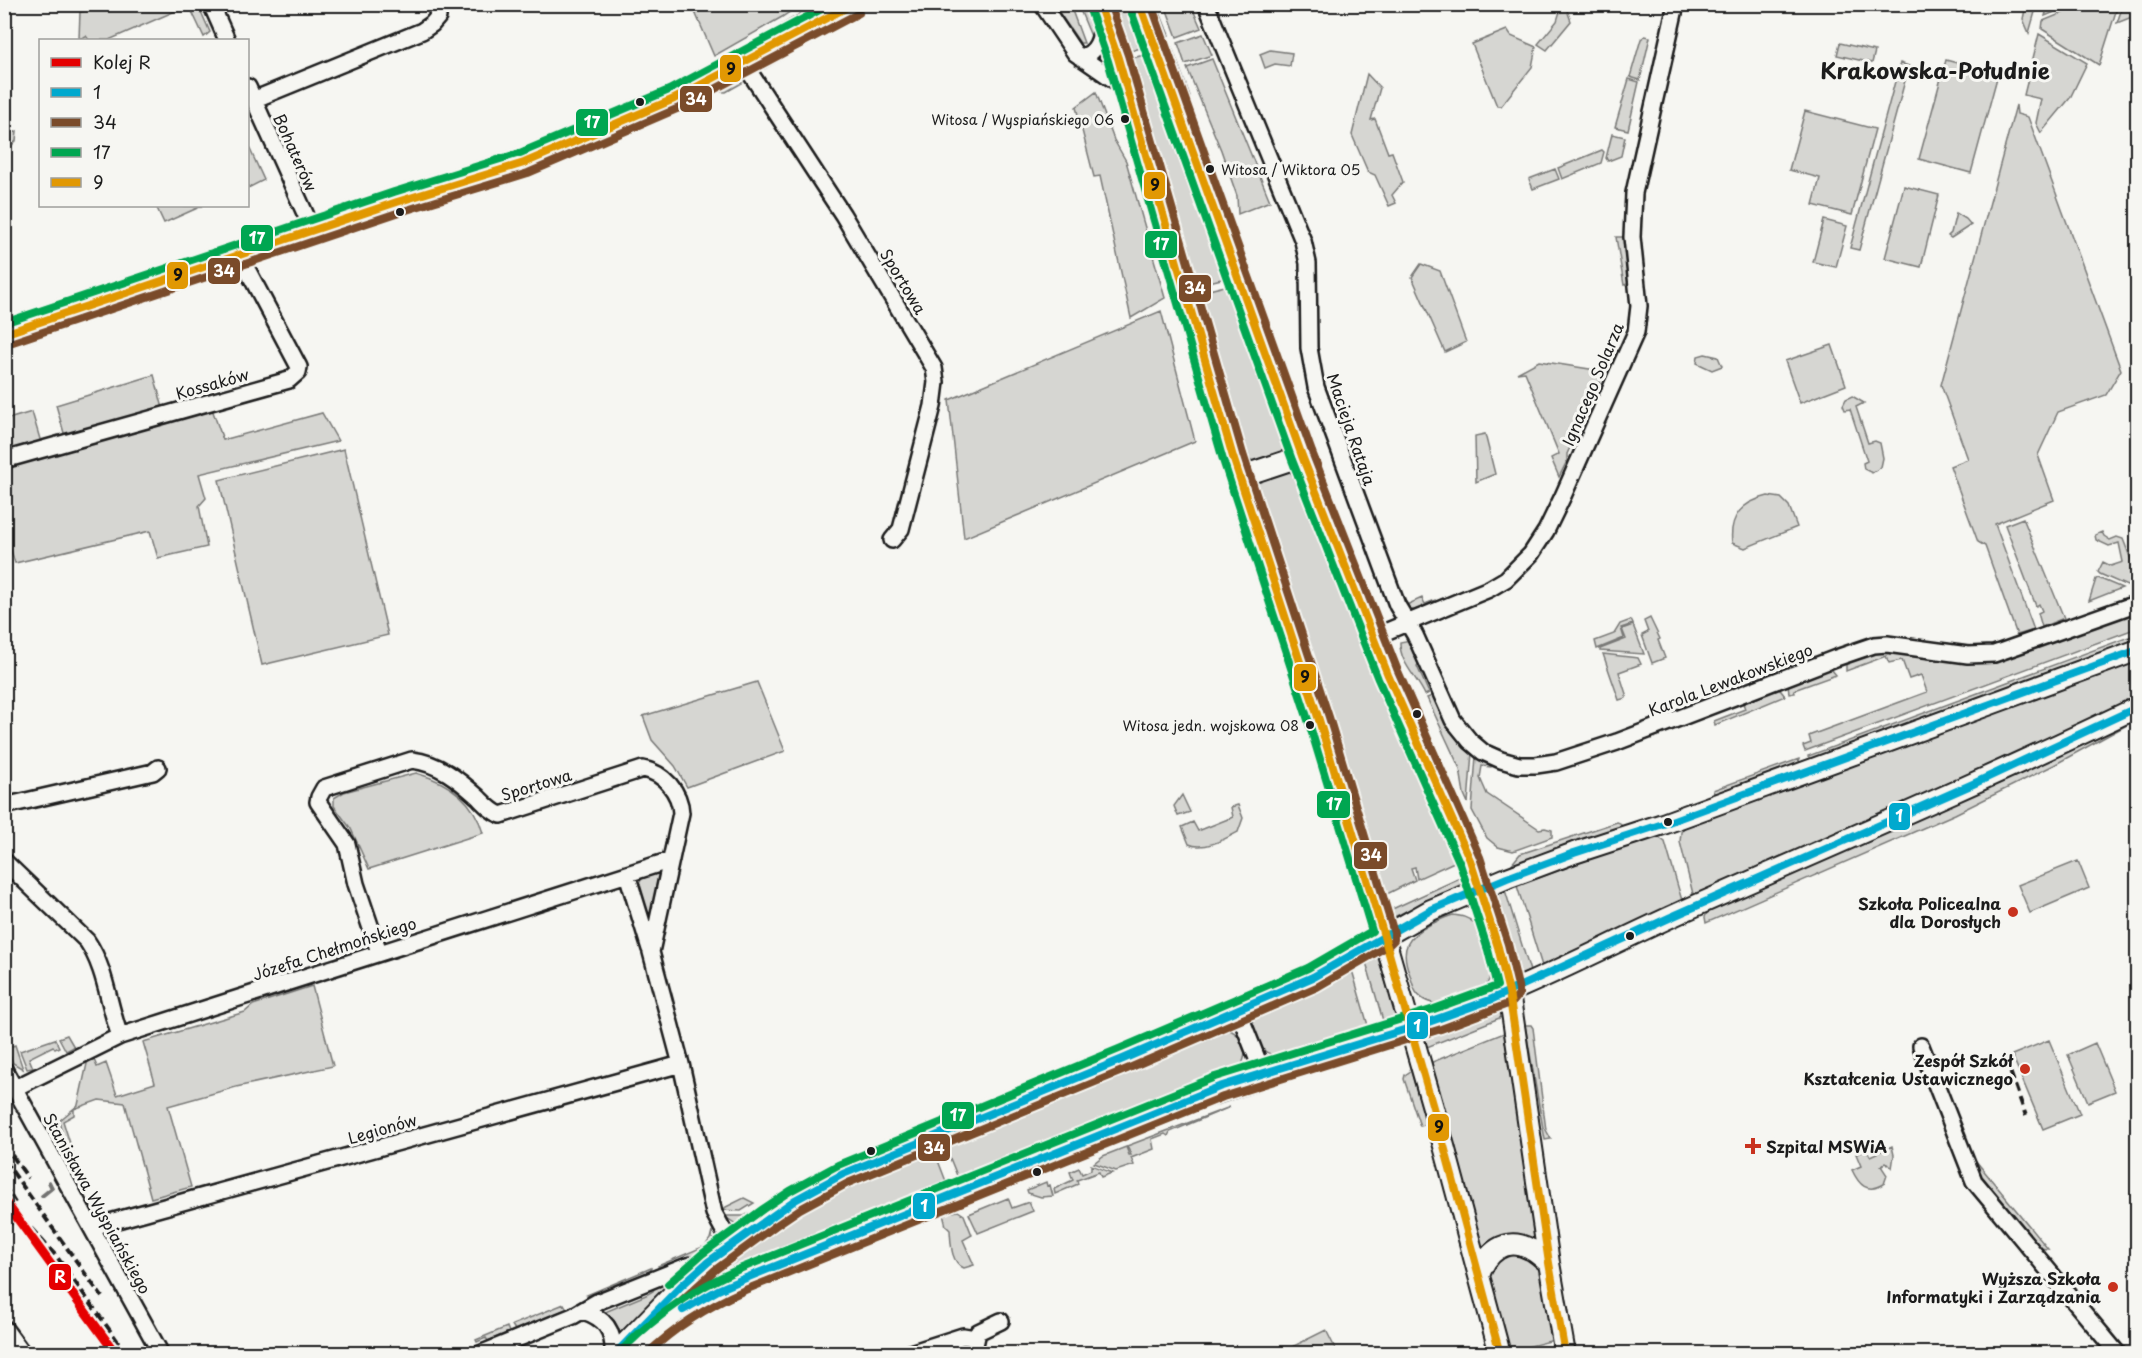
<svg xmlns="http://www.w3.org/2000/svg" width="2142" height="1358" viewBox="0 0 2142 1358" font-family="'Playpen Sans',sans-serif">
<rect width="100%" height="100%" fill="#f6f6f2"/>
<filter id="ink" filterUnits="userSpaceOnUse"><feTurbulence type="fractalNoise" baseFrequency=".0167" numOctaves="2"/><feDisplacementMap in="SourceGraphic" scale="12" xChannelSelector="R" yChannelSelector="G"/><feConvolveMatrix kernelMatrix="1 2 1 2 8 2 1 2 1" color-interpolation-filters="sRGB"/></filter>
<g filter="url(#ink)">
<path fill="#d6d6d2" stroke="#797977" stroke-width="1.5" d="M118,5H198L210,32L204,37L189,5L109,40H89L86,36L79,39L80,12Z
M692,5H800L782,17L714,56Z
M815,5H826L765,43L714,70L707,68Z
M1054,5H1070L1084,43H1080Z
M1078,5H1084L1093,29V41Z
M1107,5H1129L1144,47L1124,53Z
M1156,5H1157L1169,35L1164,40Z
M1165,5H1191L1201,28L1177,37Z
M1562,5H1565L1571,21L1547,50L1538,44L1557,21Z
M2026,5H2037L2029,33L2023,19Z
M2048,5V4L2072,5L2045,16Z
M2082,5H2118L2099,65L2042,29L2043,21Z
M2123,5H2137V15L2117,23Z
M844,22L845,23L764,69C776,52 824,32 844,22Z
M1507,30L1511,36L1536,47L1532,67L1501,106H1497L1472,44Z
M1203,34L1212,55L1185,64L1178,43Z
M2039,34L2087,63L2070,98L2041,133L2036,123L2041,99L2024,95Z
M1645,36L1650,37L1640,80L1630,77L1641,39Z
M1840,43L1875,51L1872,63L1837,55Z
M1172,47L1190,96L1186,99H1184L1167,48Z
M1270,50L1292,53L1290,66L1275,64L1265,68L1260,54Z
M1147,54L1201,193L1230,277L1192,286L1126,60Z
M1212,59L1270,201L1238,214L1237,196L1221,150L1187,68Z
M1946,60L1998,74L1971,173L1919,159Z
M1900,63L1909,66L1859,250L1850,248Z
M1367,74L1380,88L1371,120L1375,119L1388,153L1392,152L1403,182L1392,195L1396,203L1389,206L1375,175L1368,172L1352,135Z
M1629,79L1639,82L1628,130L1615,127Z
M734,81L742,83L726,92L704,91Z
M1096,92L1114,140L1126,161L1165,298L1131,318L1100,176L1094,177L1076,107Z
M2016,105L2017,114L2028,117L2121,370L2106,395L2058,412L2038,455L2054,500L1995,524L2034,630L2017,635L1985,546L1978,542L1950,466L1968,459L1941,385Z
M1805,111L1875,129L1852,215L1813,205L1820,178L1789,170Z
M4,125L10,135L17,131L16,141L12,145H5Z
M586,126L587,130L540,150L538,144Z
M1612,134L1625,137L1621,156L1608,161L1606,158Z
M248,145L264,180L248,188Z
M531,147L533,152L349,211V207Z
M1602,150L1604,152L1601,163L1562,179L1558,168Z
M1555,169L1559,179L1533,189L1529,179Z
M1136,170L1140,171L1146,181L1177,289L1169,285Z
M1904,186L1939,195L1921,267L1885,258Z
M156,206H202L164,223Z
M1956,213L1966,219L1971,225L1951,238L1948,236L1951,233Z
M1824,220L1847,226L1836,267L1813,262Z
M1234,222L1250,268L1245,273L1232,237L1229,223Z
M1616,237H1625L1631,283L1624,285Z
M1421,264L1440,271L1466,342L1445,352L1412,277Z
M1248,281L1255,283L1320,467L1379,615L1386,625L1376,624L1329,508Z
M1233,284L1288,444L1286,452L1254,463L1246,454L1225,383L1205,333L1193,294Z
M1179,297L1222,451L1219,456L1175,303Z
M1161,311L1195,441L964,538L949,400Z
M1832,345L1846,385L1800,403L1785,361Z
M1705,354L1718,357L1722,366L1712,370L1697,363L1698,356Z
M1539,361L1602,371L1604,374L1567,454V461L1559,477L1551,458L1559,454L1525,372L1517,373Z
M154,375L164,412L66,440L56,405Z
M1852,396L1864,403L1856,407L1868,443L1875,441L1880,443L1883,458L1881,467L1872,473L1864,469L1863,463L1867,461L1850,409L1845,410L1843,405L1846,399Z
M4,406L8,419L32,412L42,446L5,457Z
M211,406L223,440L322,413L338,441L199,474L206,498L199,506L207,547L158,558L150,531L15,563L5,532L4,464Z
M1485,434L1495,474L1476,482L1475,436Z
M344,449L388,635L262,665L219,480Z
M1283,471L1290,472L1296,480L1322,545L1349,597L1454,862L1417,879L1415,867L1411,868L1415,880L1383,896L1305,638L1283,588L1253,490L1257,481Z
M1230,491L1236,494L1292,666L1286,668Z
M1768,496L1781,498L1789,506L1797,527L1745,548L1732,543C1729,516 1742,502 1768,496Z
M2023,518L2064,618L2042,627L2038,613L2042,611L2039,604L2036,606L2005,525Z
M2102,532L2104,536L2110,540L2117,537L2123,539L2137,575V583L2127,586L2100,574L2098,572L2103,562L2111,566L2123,562L2119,543L2109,546L2096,540L2095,535Z
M2098,578L2122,588L2089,601L2096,579Z
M1422,598L1425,604L1435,600V604L1417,612L1404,606Z
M2137,611V628L1805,751L1803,746L1811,743L1809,736L1811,735L1927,692L1921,675L1909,679L1902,660L1889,663L1886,656L1846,671V664L1851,659L1876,652L1892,651L1978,662Z
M1650,618L1660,639L1658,640L1665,658L1652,663L1642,635L1648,632L1644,621Z
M1631,620L1633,624L1621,628L1624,638L1597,649L1595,641L1614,634L1620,624Z
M1633,625L1644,654L1600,651V649L1626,639L1622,629Z
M2137,634V643L1812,762L1808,756Z
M1391,639L1393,651L1404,676L1402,678L1396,669L1387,650Z
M1410,640L1420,662L1417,666L1428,691H1433L1425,695C1417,677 1399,662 1400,642Z
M1603,654L1638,658L1641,664L1619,672L1626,694V698L1619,700Z
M2137,658V698L2055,739L1694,898L1680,842L1681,832L1687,824Z
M1826,669L1832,670L1836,675L1794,690L1795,693L1789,694L1788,683Z
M757,682L785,751L687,787L675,766L652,740L643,716Z
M1777,686L1785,696L1715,725L1714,721L1745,709L1742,700Z
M1435,695L1472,752L1468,803L1464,794L1460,769L1427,698Z
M2133,717L2136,720L2054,765L1955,814L1706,923L1705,917L1709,909Z
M1476,756L1492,764L1491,767L1482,766L1480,778L1487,794L1539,829L1545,828L1552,830V837L1513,851L1498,847L1487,838L1472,810Z
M1799,759L1800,766L1735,790L1714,794L1713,790Z
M416,773C448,782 474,800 483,833L369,869L351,829L334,806V798L344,792Z
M1182,795L1190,812L1178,816L1174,806Z
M1238,805L1243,818L1238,832C1225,839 1204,851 1189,844L1182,827L1193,822L1198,831L1233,817L1231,807Z
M1617,822L1620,823L1622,827L1511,865L1520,854Z
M1649,837H1658L1665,842L1683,904L1542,966L1517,886Z
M2078,861L2089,888L2030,913L2018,885Z
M659,870L662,873L650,927L639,883L644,876Z
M1462,877L1464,883L1390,919L1388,911Z
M1505,890L1530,971L1518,976L1504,922L1492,895Z
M1453,915C1461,916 1468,917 1474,923C1485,932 1495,969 1488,982C1477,1002 1431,1015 1416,992C1413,987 1412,981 1410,975C1399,948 1407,937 1431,924C1438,921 1445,917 1453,915Z
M1377,955L1398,1020L1384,1024L1366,962Z
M1352,970L1369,1029L1279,1055C1257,1056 1254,1034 1248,1017L1313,990Z
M312,986L333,1066L236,1087L168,1106L191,1187L151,1198L125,1103L99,1100L74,1109V1115L63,1121L73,1153L66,1154L59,1121L78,1105L88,1059L93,1057L97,1067L106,1063L117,1095L155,1083L143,1042L245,1012L253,1005Z
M1225,1002L1221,1007L1093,1063L936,1126L935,1123L937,1120Z
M1500,1008L1502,1017L1427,1047L1424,1035Z
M1525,1025H1531L1533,1028L1546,1130L1551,1139L1545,1140Z
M1220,1028C1244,1029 1253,1056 1236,1072L960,1183L943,1141Z
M1504,1033L1538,1244L1481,1255L1430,1063Z
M67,1035L74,1047L66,1051L59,1038Z
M55,1039L59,1047L55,1049L53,1046L29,1058L33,1068L27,1069L20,1051Z
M2049,1040L2080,1114L2043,1129L2012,1055Z
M2095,1043L2115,1091L2088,1102L2068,1055Z
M15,1045L23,1069L13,1063L7,1048Z
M1375,1049L1371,1055L1277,1085L1292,1073Z
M1411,1071L1426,1122L1424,1125L1420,1126L1404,1079L1405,1075Z
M1257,1084L1261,1090L1190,1114L1080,1158L1077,1156L1094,1146L1186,1108Z
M1230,1107L1170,1132L1168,1136L1165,1134L1152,1139L1154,1149L1131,1158L1134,1165L1116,1171L1094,1163L1103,1156L1126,1147L1129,1155H1131L1127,1146Z
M932,1145L949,1189L675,1305L674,1303L741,1246L827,1191Z
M1892,1146L1894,1155L1892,1168L1886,1162L1881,1166L1887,1175L1884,1184C1867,1194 1859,1185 1852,1170L1861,1166L1856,1154L1867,1150L1870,1156Z
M1971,1155L2048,1249L2039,1248L1979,1179Z
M836,1163L837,1165L753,1219L736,1224L724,1216H744Z
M1091,1165L1112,1173L1101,1177L1099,1172L1077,1180L1078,1184L1055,1194L1054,1189L1073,1180L1070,1172L1079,1168L1082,1174L1091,1170Z
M1046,1182L1047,1186L1050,1185L1053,1196L1041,1197L1028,1193L1027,1190Z
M744,1198L754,1203L741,1211L720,1210Z
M1008,1198L1012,1208L1029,1202L1033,1211L978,1233L969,1214Z
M958,1211L964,1215L972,1235L963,1240L974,1265L964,1268C951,1263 951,1245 950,1230L946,1226L943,1214Z
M712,1231C713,1238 712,1248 705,1253C697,1259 669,1270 660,1271L658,1266L705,1246L710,1239Z
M1522,1252L1542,1269L1554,1340L1507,1352L1488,1282L1491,1263L1502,1253Z
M651,1268L650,1276L625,1285L622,1283L590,1296L587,1295Z
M687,1269L622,1337L615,1322L605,1312L646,1295L653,1291L658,1281Z
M564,1304L567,1309L515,1330L512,1325Z
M507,1327L509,1332L488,1341L486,1338L477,1342L476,1340Z
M1326,1330L1336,1350L1329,1353H1283L1282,1352Z"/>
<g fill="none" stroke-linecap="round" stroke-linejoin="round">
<path stroke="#727271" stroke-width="4" d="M42,1196L52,1188L49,1182
M4,1228L13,1222"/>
<g stroke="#1c1c1c" stroke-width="20">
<path id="minor" d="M211,4L227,40
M1042,4L1075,53L1127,89
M1206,4L1303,241L1308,263L1309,348L1316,387L1397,605L1415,635L1453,720L1470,741L1483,752L1501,760L1519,765H1536L1556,762L1617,742L1836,658L1874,645L1887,644L1968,655L1994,654L2138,603
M1080,57C1100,54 1101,33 1104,17
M743,62L843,215L934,368L936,382L933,406L901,529L892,540
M248,87L313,231
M253,100L422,31L432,24L438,17L436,4
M4,334L397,202L524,163L674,99L854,4
M4,460L289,380L298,372L299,367L239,254
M1373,637L1489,589L1506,579L1531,554L1546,531L1563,496L1636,332L1639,306L1632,237L1634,193L1676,4
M4,806L153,772L158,768
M4,861L87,941C106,969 108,1004 120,1036
M627,874L650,949
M379,952L356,884L347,844L318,802L319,797L324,788L412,760C439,763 459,780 478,797C485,804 492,812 501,815L643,769C664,773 680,792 681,813L651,952L681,1064L714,1213L731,1244
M1237,1008L1262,1071
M1921,1046L1974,1181L2118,1354
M4,1069L161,1354
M15,1088L120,1036L671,860
M92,1227L681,1064
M583,1311C605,1318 614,1330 613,1354
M4,1328L23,1354
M480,1354L573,1316L597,1302L687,1266L708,1262
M907,1354L963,1336L975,1338
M978,1354L975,1345L978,1332L1001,1321"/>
</g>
<g stroke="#1c1c1c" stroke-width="24">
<path id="major" d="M1099,4L1118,58L1233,457L1319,720L1384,936L1444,1146L1500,1354
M1140,4L1168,80L1302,456L1388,675L1470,860L1498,947L1509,992L1549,1263L1565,1354
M1239,477L1302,456
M1479,1276C1486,1253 1505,1236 1530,1249C1537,1252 1543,1259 1549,1263
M640,1345L668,1320L718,1290L1219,1087C1308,1055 1402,1035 1490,1000C1560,972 1626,936 1695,906C1843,841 1992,777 2138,707
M615,1354L681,1286L708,1262L769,1217L795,1200L843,1174L1123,1059L1313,977L1431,910L1507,878L1574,853L1663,824L2138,650"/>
</g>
<use href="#minor" stroke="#f6f6f2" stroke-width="15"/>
<use href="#major" stroke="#f6f6f2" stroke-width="20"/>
<path stroke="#1c1c1c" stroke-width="4" stroke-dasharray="9 4.5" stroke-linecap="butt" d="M2006,1060L2026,1116
M4,1144L28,1178
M4,1160L102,1297
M4,1185L15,1203
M4,1198L57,1257L127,1354"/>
<g stroke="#f6f6f2" stroke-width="12">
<path id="bus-1" d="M683,1310L718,1290L741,1280L1219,1087L1423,1024L1490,1000L1669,918L1973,784L2138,707
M615,1354L681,1286L708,1262L795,1200L843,1174L1123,1059L1313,977L1431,910L1507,878L1574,853L1663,824L2138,650"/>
</g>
<g stroke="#f6f6f2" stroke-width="12">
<path id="bus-2" d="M7,344L400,212L528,173L679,108L859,13
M682,1300L715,1270L775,1226L800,1209L848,1183L1127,1069L1317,987L1389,945L1394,940V933L1329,717L1243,454L1128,55L1110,4
M647,1354C676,1326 709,1306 745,1290L1223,1097L1441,1029L1513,1002L1519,995V990L1508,944L1480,857L1398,671L1312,452L1151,4"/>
</g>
<g stroke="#f6f6f2" stroke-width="12">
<path id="bus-3" d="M4,323L394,192L520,153L669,90L831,4
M668,1284L702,1254L763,1209L790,1191L838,1165L1119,1049L1308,968L1372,931L1309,723L1223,460L1108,61L1089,7
M625,1347C658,1314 694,1289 737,1270L1215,1077L1434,1009L1497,986L1488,950L1460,864L1378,679L1292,460L1130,8"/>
</g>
<g stroke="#f6f6f2" stroke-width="12">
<path id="bus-4" d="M1099,4L1118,58L1233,457L1319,720L1384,936L1444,1146L1500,1354
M1140,4L1302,456L1388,675L1470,860L1498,947L1509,992L1549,1263L1565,1354
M4,334L397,202L524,163L674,99L853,4"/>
</g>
<use href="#bus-1" stroke="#00a9ce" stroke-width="8"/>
<use href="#bus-2" stroke="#7a4b2a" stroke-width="8"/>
<use href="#bus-3" stroke="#00a651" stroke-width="8"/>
<use href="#bus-4" stroke="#e19803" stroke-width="8"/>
<g stroke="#f6f6f2" stroke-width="14">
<path id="rail-1" d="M4,1200L116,1354"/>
</g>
<use href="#rail-1" stroke="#e50000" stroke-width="9"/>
</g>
</g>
<g fill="#1c1c1c" stroke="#f6f6f2" stroke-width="2">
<circle cx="640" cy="102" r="5"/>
<circle cx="1125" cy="119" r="5"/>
<circle cx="1210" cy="169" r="5"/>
<circle cx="400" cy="212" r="5"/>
<circle cx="1417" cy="714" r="5"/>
<circle cx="1310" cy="725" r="5"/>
<circle cx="1668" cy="822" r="5"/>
<circle cx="1630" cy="936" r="5"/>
<circle cx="871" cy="1151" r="5"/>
<circle cx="1037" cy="1172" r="5"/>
</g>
<g fill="#c8321e" stroke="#f6f6f2" stroke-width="2">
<circle cx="2013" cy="912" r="6"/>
<circle cx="2025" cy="1069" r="6"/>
<path d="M1750 1137h6v6h6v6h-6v6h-6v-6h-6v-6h6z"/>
<circle cx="2113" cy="1287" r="6"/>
</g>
<g text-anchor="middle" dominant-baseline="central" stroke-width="6" stroke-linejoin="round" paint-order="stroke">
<g font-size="14" fill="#1c1c1c" stroke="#f6f6f2" text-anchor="end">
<text x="1114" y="119">Witosa / Wyspiańskiego 06</text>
<text x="1221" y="169" text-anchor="start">Witosa / Wiktora 05</text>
<text x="1299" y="725">Witosa jedn. wojskowa 08</text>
</g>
<g font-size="16" fill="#1c1c1c" stroke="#f6f6f2">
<text transform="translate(296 152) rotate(66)">Bohaterów</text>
<text transform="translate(904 281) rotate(59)">Sportowa</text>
<text transform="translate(212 383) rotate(-16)">Kossaków</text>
<text transform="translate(1592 384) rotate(-67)">Ignacego Solarza</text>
<text transform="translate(1352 429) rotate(71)">Macieja Rataja</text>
<text transform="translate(1730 679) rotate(-21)">Karola Lewakowskiego</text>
<text transform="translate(536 784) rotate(-17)">Sportowa</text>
<text transform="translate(334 948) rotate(-18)">Józefa Chełmońskiego</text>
<text transform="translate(382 1128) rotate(-16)">Legionów</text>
<text transform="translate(98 1203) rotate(61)">Stanisława Wyspiańskiego</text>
</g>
<g font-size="16" font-weight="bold" fill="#1c1c1c" stroke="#f6f6f2" text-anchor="end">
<text x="2001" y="903">Szkoła Policealna<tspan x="2001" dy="18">dla Dorosłych</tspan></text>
<text x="2013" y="1060">Zespół Szkół<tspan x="2013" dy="18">Kształcenia Ustawicznego</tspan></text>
<text x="1766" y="1146" text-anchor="start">Szpital MSWiA</text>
<text x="2101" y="1278">Wyższa Szkoła<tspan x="2101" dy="18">Informatyki i Zarządzania</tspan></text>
</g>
<g font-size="22" font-weight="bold" fill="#1c1c1c" stroke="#f6f6f2">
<text x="1935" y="69">Krakowska-Południe</text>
</g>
</g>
<g stroke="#f6f6f2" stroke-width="2">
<rect x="719" y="54" width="23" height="29" rx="6" fill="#e19803"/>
<rect x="679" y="85" width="34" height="28" rx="6" fill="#7a4b2a"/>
<rect x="575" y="108" width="34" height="29" rx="6" fill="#00a651"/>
<rect x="1143" y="171" width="23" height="29" rx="6" fill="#e19803"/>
<rect x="240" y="224" width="34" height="28" rx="6" fill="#00a651"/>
<rect x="1144" y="230" width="34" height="29" rx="6" fill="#00a651"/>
<rect x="207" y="257" width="34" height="28" rx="6" fill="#7a4b2a"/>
<rect x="166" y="261" width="23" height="29" rx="6" fill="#e19803"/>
<rect x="1178" y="274" width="34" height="29" rx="6" fill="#7a4b2a"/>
<rect x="1293" y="663" width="24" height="29" rx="6" fill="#e19803"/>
<rect x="1316" y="790" width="35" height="29" rx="6" fill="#00a651"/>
<rect x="1888" y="802" width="23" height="29" rx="6" fill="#00a9ce"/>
<rect x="1353" y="841" width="35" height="29" rx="6" fill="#7a4b2a"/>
<rect x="1406" y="1011" width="23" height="29" rx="6" fill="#00a9ce"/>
<rect x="941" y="1101" width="34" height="29" rx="6" fill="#00a651"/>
<rect x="1427" y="1113" width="23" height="29" rx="6" fill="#e19803"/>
<rect x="917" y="1133" width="34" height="29" rx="6" fill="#7a4b2a"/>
<rect x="912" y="1192" width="24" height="28" rx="6" fill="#00a9ce"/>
<rect x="48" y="1263" width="24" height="28" rx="6" fill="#e50000"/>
</g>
<g font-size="16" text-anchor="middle" font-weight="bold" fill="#fff">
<text x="696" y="105">34</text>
<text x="592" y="128">17</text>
<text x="257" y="244">17</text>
<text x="1161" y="250">17</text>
<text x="224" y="277">34</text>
<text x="1195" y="294">34</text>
<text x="1334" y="810">17</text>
<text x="1899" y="822">1</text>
<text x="1371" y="861">34</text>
<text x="1417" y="1032">1</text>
<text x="958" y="1121">17</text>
<text x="934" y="1154">34</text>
<text x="924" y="1212">1</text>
<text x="60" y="1283">R</text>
</g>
<g font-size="16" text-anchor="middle" font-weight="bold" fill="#111">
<text x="731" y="75">9</text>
<text x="1155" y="191">9</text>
<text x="178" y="281">9</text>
<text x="1305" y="683">9</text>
<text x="1439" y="1133">9</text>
</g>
<rect width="2142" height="1358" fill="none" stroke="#f6f6f2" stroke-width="24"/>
<rect x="12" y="12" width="2118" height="1334" fill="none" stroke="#1c1c1c" stroke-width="2" filter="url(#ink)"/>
<rect x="39" y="39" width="210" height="168" fill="#f6f6f2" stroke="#9f9f9c" stroke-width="1.5"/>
<rect x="51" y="58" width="30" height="9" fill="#e50000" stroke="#9f9f9c" stroke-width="1.5"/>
<text x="93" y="69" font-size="18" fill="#1c1c1c">Kolej R</text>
<rect x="51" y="88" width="30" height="9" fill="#00a9ce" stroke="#9f9f9c" stroke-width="1.5"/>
<text x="93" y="99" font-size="18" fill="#1c1c1c">1</text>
<rect x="51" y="118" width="30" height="9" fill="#7a4b2a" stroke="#9f9f9c" stroke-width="1.5"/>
<text x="93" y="129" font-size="18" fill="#1c1c1c">34</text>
<rect x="51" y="148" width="30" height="9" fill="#00a651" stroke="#9f9f9c" stroke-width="1.5"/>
<text x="93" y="159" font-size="18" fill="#1c1c1c">17</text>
<rect x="51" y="178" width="30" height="9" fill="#e19803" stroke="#9f9f9c" stroke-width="1.5"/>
<text x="93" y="189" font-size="18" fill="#1c1c1c">9</text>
</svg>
